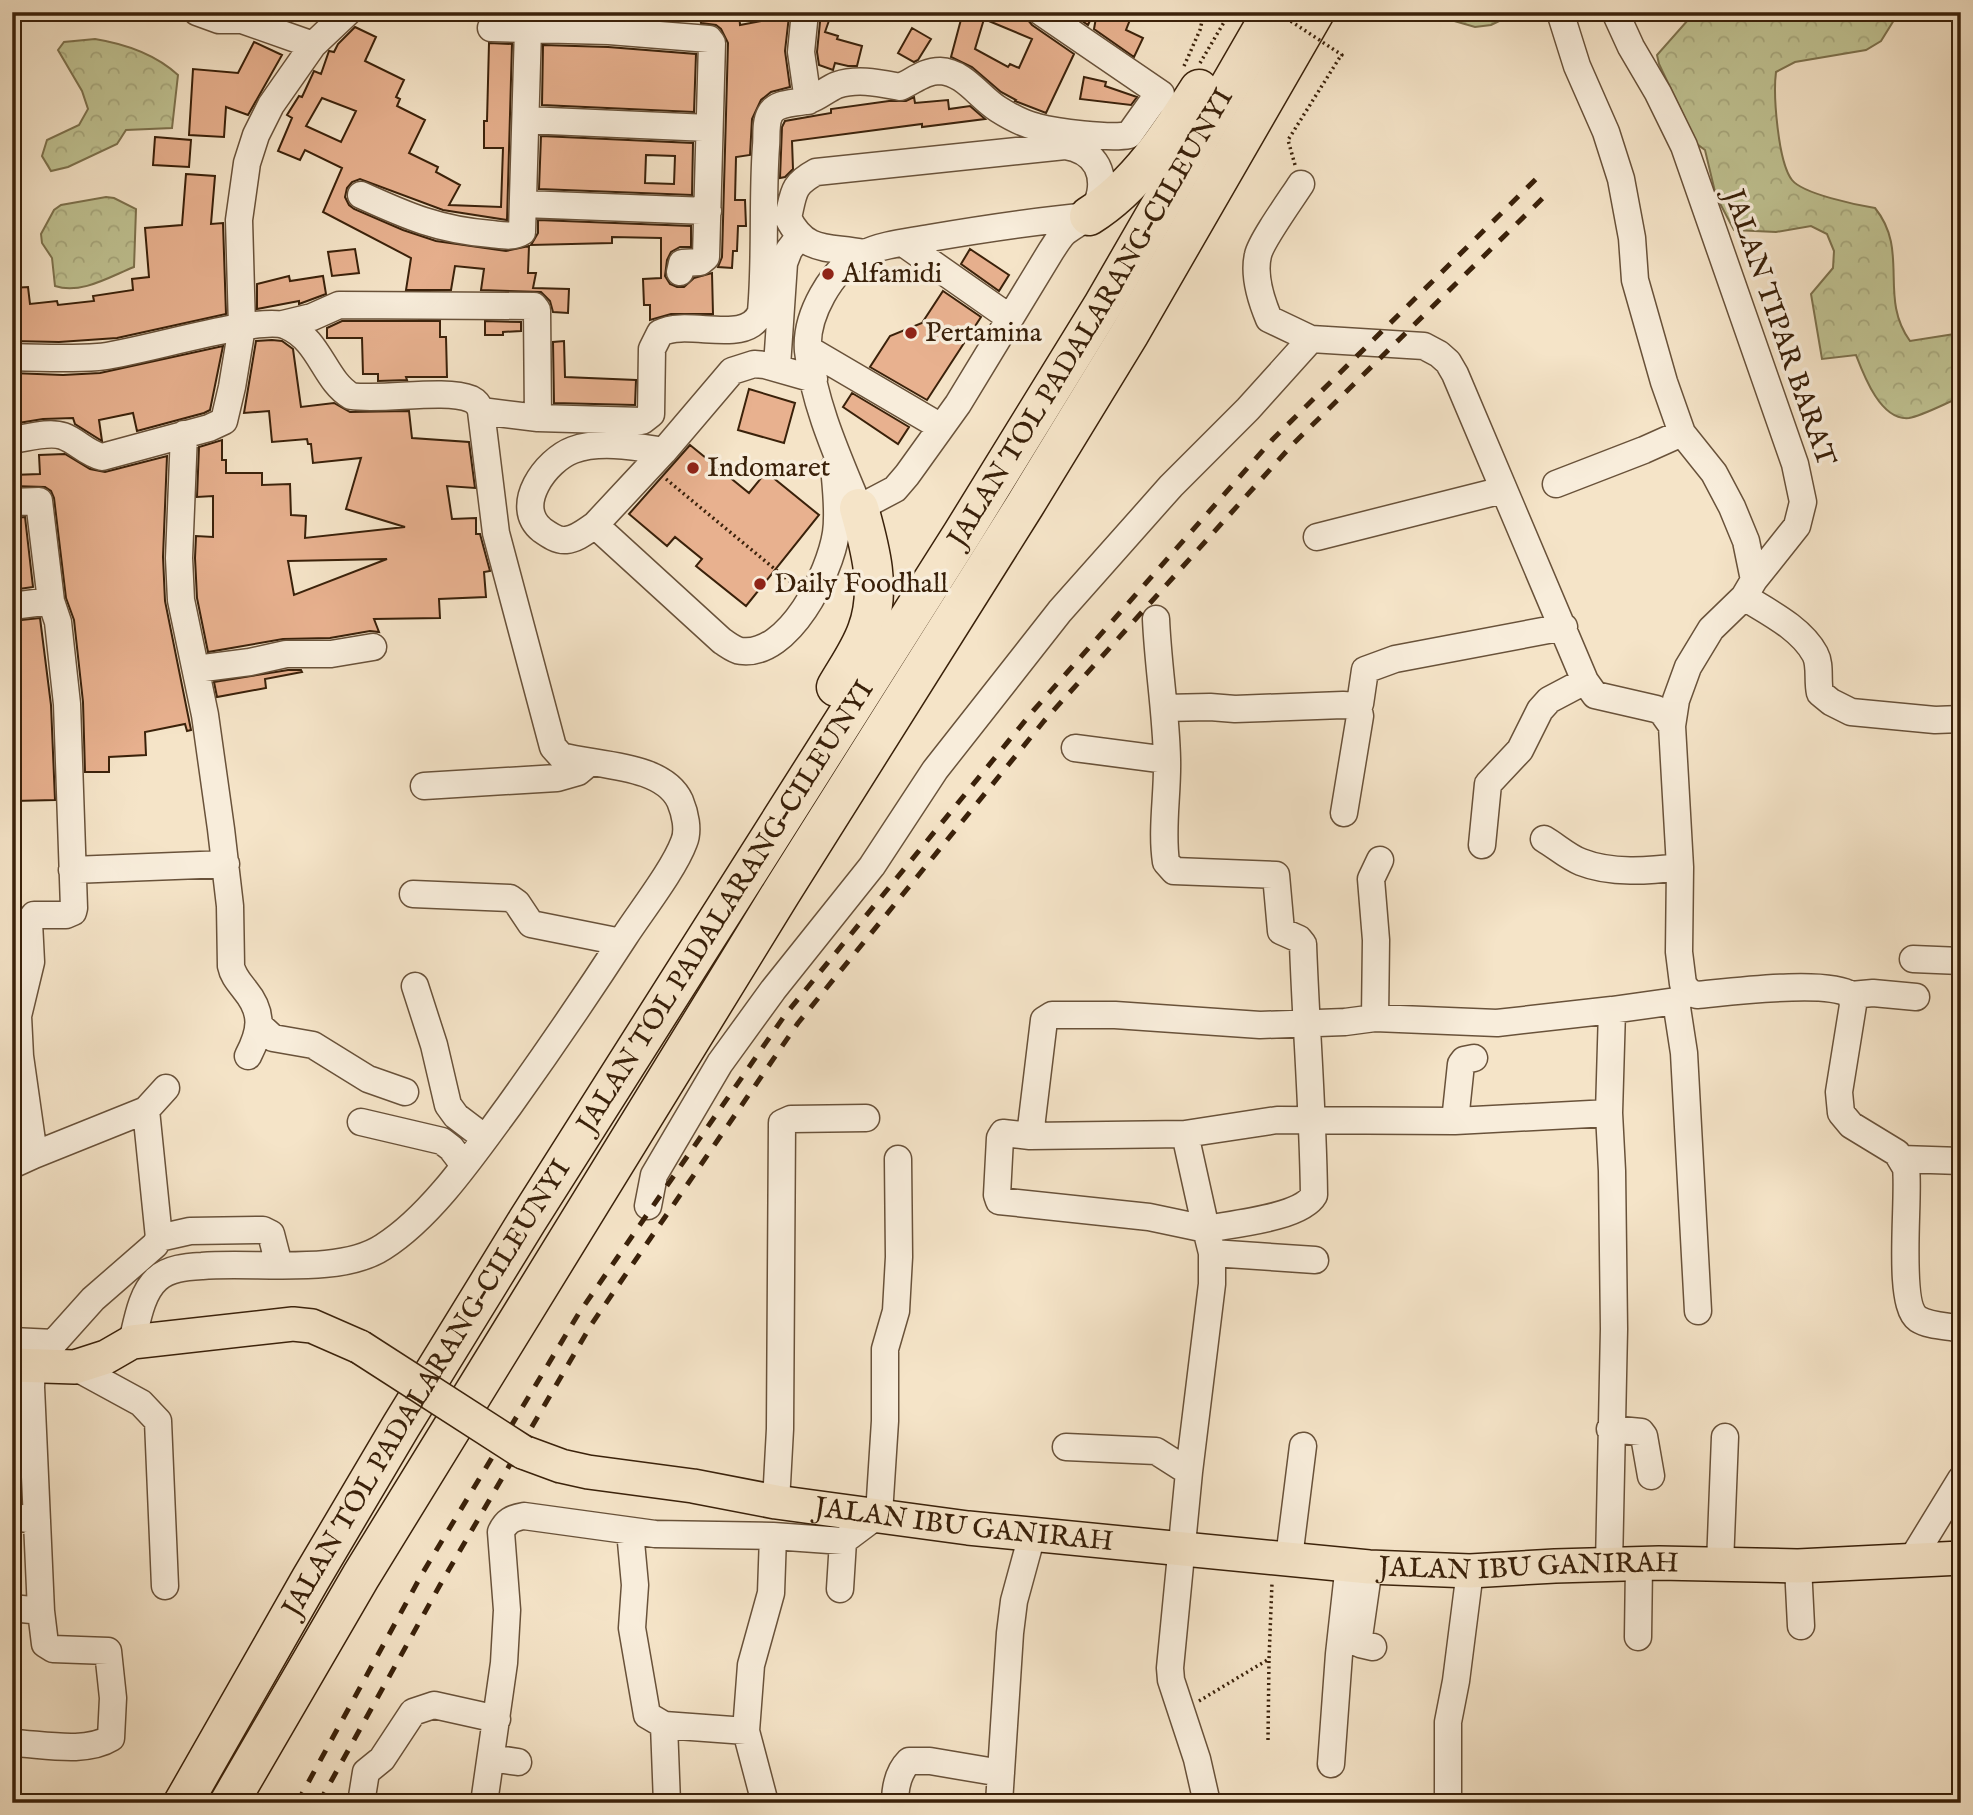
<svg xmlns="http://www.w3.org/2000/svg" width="1973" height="1815" viewBox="0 0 1973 1815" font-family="'IM FELL English',serif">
<defs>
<pattern id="forest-crowns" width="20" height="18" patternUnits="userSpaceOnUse" patternTransform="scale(1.75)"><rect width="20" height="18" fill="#c0c393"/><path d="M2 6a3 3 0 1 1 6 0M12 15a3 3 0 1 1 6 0" fill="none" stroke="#a6a77d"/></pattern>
</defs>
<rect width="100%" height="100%" fill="#f5e4c8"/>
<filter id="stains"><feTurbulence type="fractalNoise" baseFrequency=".00286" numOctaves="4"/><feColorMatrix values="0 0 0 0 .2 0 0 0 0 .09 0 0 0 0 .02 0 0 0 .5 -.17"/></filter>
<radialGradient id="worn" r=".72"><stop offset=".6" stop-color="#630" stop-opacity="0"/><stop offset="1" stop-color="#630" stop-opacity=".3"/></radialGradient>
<path fill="url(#forest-crowns)" stroke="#7d724e" stroke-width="2" d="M1423,12H1518L1491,25L1475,27Z
M1695,12H1899L1881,41L1866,50L1795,62L1776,72C1773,95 1778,162 1792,180C1803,194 1857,205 1875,208C1910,251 1878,297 1910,341L1961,333V397C1948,402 1922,416 1909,418C1881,421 1864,376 1856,355L1822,359L1811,294L1833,268L1834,251L1827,234L1811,226L1776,232L1734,230L1716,196L1705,150L1697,144L1659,64L1657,55Z
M95,39C126,44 155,54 178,75L172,128L126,130L117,144L68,167L51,171L42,156L47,140L79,125L88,109L82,91L58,50L64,42Z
M106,197L114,198L136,209L134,267C111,276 81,295 55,286L52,258L42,243L41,234L54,210L61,205Z"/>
<path fill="#e8b18f" stroke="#3a210a" stroke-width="2" fill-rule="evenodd" d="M491,12H653L654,19L609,15Z
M722,12H739L740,25L789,16L785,51L790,87L771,92L761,100L752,119L750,155L736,157L735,200H745L746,226H738L737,251H733L732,268L718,267L722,257L728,43L721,29L716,25L701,23L700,17L722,16Z
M821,12H832L825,32L838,36L837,39L862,46L857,66H848L835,63L833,70L819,65L817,52Z
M963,12H1025L1027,19L1032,25L1074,54L1046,113L1015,101L1016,100L1001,92L972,67L951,57ZM984,19L1032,39L1019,68L1010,64L1008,67L975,49Z
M1069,12H1094L1088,25Z
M1097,12H1133L1126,30L1143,38L1134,57L1094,29Z
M355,27L376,37L365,61L404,80L396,97L400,99L397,106L425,120L409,153L438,167L436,172L460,185L449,205L501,207L503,148H484V121H487L489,43L512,44L507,220L443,210L360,179L352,182L347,188L345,197L349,205L354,209L403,230L436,241L506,251L529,246L528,273H536L533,288L569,289L568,313L553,312L550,301L541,292L481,290L484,269L455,266L451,290H406L411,258L323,212L342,168L305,150L300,160L278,151L292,118L287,115L299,96L302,97L314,71L321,74L329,51L334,52L338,44ZM322,98L356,111L341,142L306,126Z
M912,28L931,39L918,60L914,62L898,53Z
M254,42L282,55L248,115L226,107L224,137L189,135L193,69L238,73Z
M543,45L608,47L696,54L694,112L542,105Z
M1084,77L1106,82L1105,86L1137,97L1131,105L1080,99Z
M914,97L915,103L948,100L949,109L970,106L985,119L922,127V124L792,141L793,169L785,177L780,178L782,127L785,121L831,113V109L889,101H906Z
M541,136L693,143L692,195L539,189ZM646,155L675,156L674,184L645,183Z
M155,137L191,140L189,167L153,165Z
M186,174L215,176L211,224L223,223L226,314L117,338L59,342L12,341V288L28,287L30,304L57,301L58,305L94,301L93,296L133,290L132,279L149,277L145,228L182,225Z
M538,220L691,226V247H680L671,252L667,260L665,276L670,284L677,287H684L694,278L712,273L713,314H671L650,320V305H644L643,279L661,278V238L612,237V243L531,245L538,233Z
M355,249L359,273L332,276L328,252Z
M970,249L1009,275L999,291L961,264Z
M289,276L290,281L323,276L326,294L299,304V301L257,309V284Z
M943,291L981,317L927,400L870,367L890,336L922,323Z
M342,321H440V337H446L447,377H406L407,380L378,381V374H363L362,338H327V328Z
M485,321L521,322V331L503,332V335H485Z
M272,340L282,341L293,349L301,407L334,403L350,412L409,411L412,438L469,442L475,488L447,486L452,519L476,518V534H480L490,571L484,572L486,597L439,599L440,618L374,619L379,632L370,631L330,638L283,639L208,652L197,598L195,558L196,536L213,537V496L197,497L199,447L222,440V460H226V473H262V485L290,484L291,515L306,516L305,538L405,527L346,509L361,458L313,463L311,444H308L307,439L272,442L269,411L244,413L256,341ZM387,559L294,595L288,561Z
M564,341L565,377L636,380L635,405L554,403L553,342Z
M223,346L210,410L204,413L137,431L133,413L99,420L102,441L75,424L73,418L43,419L12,424V373L63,375L100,373Z
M749,389L795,403L784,443L738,430Z
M852,393L909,427L898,444L843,407Z
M690,445L749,493L766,472L819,515L746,606L696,566L702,559L675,537L667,546L629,514Z
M65,454L90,469L105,472L167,456L163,557L165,601L191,730L187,731L185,724L145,732L146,755L109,757V772H85L83,702L74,620L66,598L54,498L51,491L45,487L12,486V475L40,474L39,455Z
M25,517L33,587L12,590V518Z
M40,618L51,705L55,800L14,801L12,708H18L16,654H12V621Z
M288,670H301L302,672L265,679L266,688L217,697L214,682Z"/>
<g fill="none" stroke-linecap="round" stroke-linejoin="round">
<g stroke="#69523a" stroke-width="29">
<path id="minor" d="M197,12L219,20H242L313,45
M805,12L801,52L808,101
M1560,12L1577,66L1606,132L1621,179L1632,238L1635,280L1664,382L1682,433L1714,473L1732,507L1746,541L1754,580
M1615,12L1631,47L1658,93L1684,146L1795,464L1803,502L1797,526L1754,580L1744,597L1711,629L1688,667L1676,700L1672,726L1680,867L1679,952L1683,984L1689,992L1697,995C1729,992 1827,979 1851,995L1853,1005L1839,1092L1841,1113L1851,1125L1897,1153L1906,1168C1910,1197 1896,1304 1918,1319C1929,1326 1948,1326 1961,1329
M491,28L609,31L709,39L712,43L706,257L700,262L682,263L680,272
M526,120L709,128
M1301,184C1292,198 1261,241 1258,255C1253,276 1261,300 1269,319L1311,339L1424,346L1439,354L1448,362L1455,374L1585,681L1595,695L1656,709L1662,712L1672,726
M361,195C407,216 439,230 491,234C501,235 513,238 522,232L528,29
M524,204L708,211
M903,243L1010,318
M863,253C829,246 806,254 788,218C794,192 792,185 816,172L1065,146C1078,148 1090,153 1097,166C1105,182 1101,205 1087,217C1080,223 1071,227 1064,233C1059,238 1055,245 1051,251L958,404L907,475L895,489L859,508C839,459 814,405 808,351C805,317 831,268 863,254C883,244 909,242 930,238C983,229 1036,221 1089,216
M283,324L312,317L339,305L534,306L537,310L538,418
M808,349L941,427
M12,357C40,358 70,359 98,357C136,354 260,314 287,326C320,340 324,380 351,396C384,401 444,388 471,399C477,402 479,405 481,411L496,533L553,747L561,756C597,766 663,764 680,801C685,813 689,830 684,842C674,869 642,910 625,936C588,993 549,1050 509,1106C475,1152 432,1216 383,1247C339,1276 254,1261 202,1266C186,1267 169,1268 157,1279C141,1293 137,1322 132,1342
M777,366L784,263L789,250L799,237
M814,379L765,365L754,364L732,371L664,451L595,525L722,641C727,644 734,650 741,651C789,657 830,573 836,533C839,512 836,489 834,467
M481,411L538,418L642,421L651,414L652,349L660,333C689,318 747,347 761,312C766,257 762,201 766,146C767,137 765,123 770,114C777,101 796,104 809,100C819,97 827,89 837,85C858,78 879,83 900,87C914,81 924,71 940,71C964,72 979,97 998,109C1009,116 1024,124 1037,127C1056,132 1110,139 1129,135L1151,104L1161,94L1041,12
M184,434L179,558L181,600L205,715L221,829L230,906L231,966C233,976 239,982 245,990C264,1013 261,1031 248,1056
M12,440C27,438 49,431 63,436C77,441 86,453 102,457L209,428L224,421L232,387L242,327L239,220L247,163L256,135L271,105L313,45L348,12
M1556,484L1644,450L1682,433
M12,502L39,501L51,601L58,622L67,704L74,908L73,912L66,915H34L29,922L31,962L18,1016L20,1056L34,1155L12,1165
M595,525C586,531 577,539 566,540C558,541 549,535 542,530C512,506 546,460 573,450C600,440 637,447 664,451
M1317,537L1503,490
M1744,597C1768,612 1801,628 1815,654C1821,665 1817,680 1820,693L1831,702L1851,712L1935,720L1961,719
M12,606L51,601
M1156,619C1158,666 1166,712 1167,759C1168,793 1161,829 1166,862L1174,871L1276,875L1281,931L1299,939L1303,944C1306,1028 1313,1111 1314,1195C1301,1218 1232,1224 1206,1229L1212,1253V1284L1189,1472L1170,1668L1171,1680L1197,1759L1207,1803
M196,669L250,662L286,654H331L373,647
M1358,706L1360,704L1365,670L1395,659L1564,627
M1164,708L1210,707L1235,709L1343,705L1358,706L1360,716L1344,813
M1075,748L1167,760
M424,786L557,778L578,772L590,762
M1544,839C1556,846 1568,857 1581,862C1611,874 1649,871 1680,867
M1482,845L1488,784L1520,750L1540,710L1549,700L1585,681
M72,870L226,864
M413,894L510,898L517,903L531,924L621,942
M1913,959L1961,961
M415,986L434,1045L448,1105L456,1116L485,1138
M1689,992L1676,1001L1684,1053L1698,1311
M1851,995L1873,993L1916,997
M1375,1018L1376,940L1371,879L1380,860
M260,1026L273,1038L313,1045L368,1079L405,1092
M1455,1121L1461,1064L1464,1060L1474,1058
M361,1122L442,1141L451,1148L464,1165
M1003,1133L1030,1136L1185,1134L1206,1229L1149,1217L999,1201L997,1195L1000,1138Z
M1185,1134L1277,1120L1455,1121L1609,1113
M1030,1136L1044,1020L1052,1015H1115L1260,1025L1345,1022L1375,1018L1497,1023L1612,1010L1676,1001
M34,1155L146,1110L166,1088
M1901,1159L1961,1161
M648,1206L654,1175L720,1063L773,990L872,866L935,770L1060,611L1171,486L1248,409L1311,339
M159,1238L190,1231L263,1230L271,1234L279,1265
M1212,1253L1315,1260
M12,1341L54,1343
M75,1367L141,1403L158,1421L165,1586
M1610,1429L1641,1432L1644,1436L1651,1476
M1066,1447L1156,1451L1189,1472
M776,1502L780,1429L782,1123L791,1119L866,1118
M12,1517L37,1520
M630,1531L635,1585L632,1628L647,1715L664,1725L746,1731L751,1665L771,1593L773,1536
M1289,1558L1303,1446
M1912,1559L1961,1479
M1720,1564L1725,1437
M1609,1565L1614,1329L1612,1171L1609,1113L1612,1010
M1798,1566L1801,1626
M1369,1567L1359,1637L1360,1644L1373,1647
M840,1589L843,1541L879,1514L885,1421V1349L896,1311L899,1257L898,1159
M12,1608L41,1611L45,1644L53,1649L108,1651L113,1698L111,1738C85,1754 42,1744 12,1743
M41,1611L31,1387L32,1367L93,1299L155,1245L159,1238L146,1110
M1638,1637L1639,1564
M664,1725L667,1803
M746,1731L765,1803
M491,1758L518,1762
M1331,1764L1339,1654L1349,1564
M361,1803L366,1772L382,1759L413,1712L434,1705L497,1719
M484,1803L504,1663L507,1610L501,1532C506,1521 512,1518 524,1516L655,1534L773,1536L843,1541
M895,1803C895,1787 898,1772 909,1761H930L1001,1773
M999,1803L1010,1633L1014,1601L1032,1535
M1448,1803V1722L1456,1681L1470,1571"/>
</g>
<g stroke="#3a210a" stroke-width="36">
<g id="major">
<path d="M12,1365L75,1367L106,1357L132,1342L293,1324L312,1326L360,1347"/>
<path id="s1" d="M523,1452L561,1466L588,1472L693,1486L776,1502L968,1528L1369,1567L1470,1571L1555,1566L1659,1563L1798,1566L1961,1558"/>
</g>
</g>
<g stroke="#3a210a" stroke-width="41">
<g id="highway">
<path d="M1089,216C1137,186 1169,136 1199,89"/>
<path d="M836,687C847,668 860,650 867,630C882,590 870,547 859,508"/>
<path id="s2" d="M183,1803L310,1580L401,1426L527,1221L962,534L1103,305L1272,12"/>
<path d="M229,1803L361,1576L781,893L1025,505L1130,333L1315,12"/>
</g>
</g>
<path stroke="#3a210a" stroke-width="3.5" stroke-dasharray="2 3.5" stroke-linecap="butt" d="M1200,63L1230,12
M1184,66L1200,30L1204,12
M1295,165L1288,140L1340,57
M666,479L794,585
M1199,1701L1269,1659L1272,1583
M1268,1740L1269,1659"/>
<use href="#minor" stroke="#f8eddb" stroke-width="26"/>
<use href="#major" stroke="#f5e4c8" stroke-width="33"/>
<use href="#highway" stroke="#f5e4c8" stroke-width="38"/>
<path stroke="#3a210a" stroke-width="5" stroke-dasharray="12 12" stroke-linecap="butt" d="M297,1803L422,1574L579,1313L785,1015L1033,711L1273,439L1542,173
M319,1803L440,1585L591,1325L798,1023L1044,721L1293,444L1550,191"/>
<g stroke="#3a210a" stroke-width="36" stroke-linecap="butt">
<path id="major-bridge" d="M360,1347L523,1452"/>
</g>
<path stroke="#3a210a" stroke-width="3.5" stroke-dasharray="2 3.5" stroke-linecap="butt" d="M1277,12L1342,55L1340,57"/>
<use href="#major-bridge" stroke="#f5e4c8" stroke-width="33"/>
</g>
<g fill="#8f2418" stroke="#f8eddb" stroke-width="2.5">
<circle cx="828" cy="274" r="7"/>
<circle cx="911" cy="333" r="7"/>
<circle cx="693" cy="468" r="7"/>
<circle cx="760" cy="584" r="7"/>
</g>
<g text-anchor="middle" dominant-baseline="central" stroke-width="7" stroke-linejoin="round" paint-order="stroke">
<g font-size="28" fill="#3a210a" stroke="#f8eddb" text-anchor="start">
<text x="842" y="274">Alfamidi</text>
<text x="925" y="333">Pertamina</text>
<text x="707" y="468">Indomaret</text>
<text x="774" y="584">Daily Foodhall</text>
</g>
<g font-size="28" fill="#3a210a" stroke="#f8eddb">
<text stroke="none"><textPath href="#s2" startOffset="1741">JALAN TOL PADALARANG–CILEUNYI</textPath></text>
<text transform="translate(1779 328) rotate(71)">JALAN TIPAR BARAT</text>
<text stroke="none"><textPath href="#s2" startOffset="1048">JALAN TOL PADALARANG–CILEUNYI</textPath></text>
<text stroke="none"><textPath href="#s2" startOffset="481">JALAN TOL PADALARANG–CILEUNYI</textPath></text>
<text stroke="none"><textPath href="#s1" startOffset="448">JALAN IBU GANIRAH</textPath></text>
<text stroke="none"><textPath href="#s1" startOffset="1015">JALAN IBU GANIRAH</textPath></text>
</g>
</g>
<rect width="1973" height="1815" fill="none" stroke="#f5e4c8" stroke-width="42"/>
<rect x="14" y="14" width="1945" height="1787" fill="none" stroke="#3a210a" stroke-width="3.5"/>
<rect x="21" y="21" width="1931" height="1773" fill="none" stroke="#3a210a" stroke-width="2"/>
<rect width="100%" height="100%" filter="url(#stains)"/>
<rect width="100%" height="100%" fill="url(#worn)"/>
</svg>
